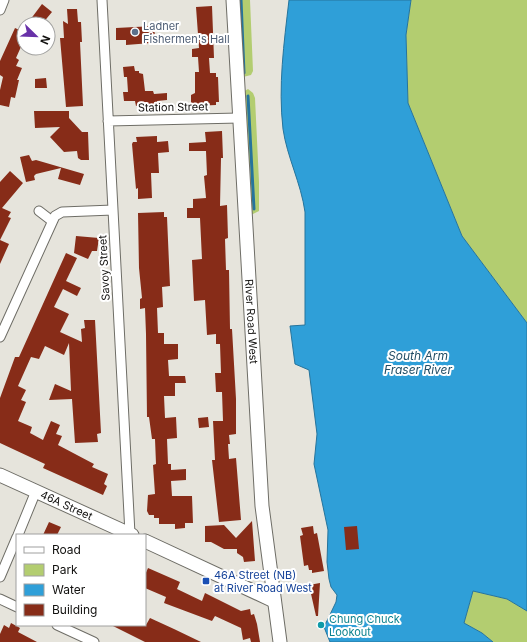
<svg xmlns="http://www.w3.org/2000/svg" width="527" height="642" viewBox="0 0 527 642" font-family="Inter,sans-serif">
<rect width="100%" height="100%" fill="#e6e4dc"/>
<path fill="#b3cd70" d="M238,0H250L253,71L251,75L243,77Z
M411,0H527V323L462,236L408,103L406,35Z
M248,89L253,93L255,98L259,182V211L253,214H251L243,92Z
M473,591L507,599L527,611V642H493L482,633L464,623Z"/>
<path fill="#2f9fd8" stroke="#26749c" d="M289,0H411L406,35L408,103L462,236L527,323V611L507,599L473,591L464,623L482,633L493,642H330L324,627L336,602L337,595L331,587L329,579L327,562L328,530L314,464L317,434L309,370L295,364L290,326L305,325V212C301,183 287,157 283,129C278,86 284,43 289,0Z"/>
<g fill="none" stroke-linecap="round" stroke-linejoin="round">
<path stroke="#26749c" stroke-width="3" d="M241,0L244,73
M248,96L254,209"/>
</g>
<path fill="#872c18" d="M42,4L52,12L42,24H27Z
M212,6L214,58H209L210,73H216V77H218L219,102H216V105L193,106L191,105V95L195,93V72H199L198,57H192V49L199,48L196,7Z
M67,9H77L78,22H81L82,42H80L83,106L66,107L60,38H64L63,21L68,24Z
M154,26L155,37H151V43L126,45V40H116V28Z
M15,28L24,32V40L16,58L19,60L16,66L22,68L17,80H19L15,98L11,97L9,107L0,105V90L3,77L0,75V61Z
M134,66L135,71H139V73L143,74L145,91H153L154,94L167,93V100L157,101V104L155,105L136,106L135,101H124L123,92H128L127,77H124L123,67Z
M46,78L47,88H35V79Z
M34,111H69V118L82,132H88L89,160H81L78,158L77,151L64,152L50,137L60,127L35,128Z
M222,131L223,158H221L220,206L227,205L228,238L225,239L226,270H229L230,329H232L236,399V434L229,435L230,444H228L229,459L236,458L241,520L219,522L212,460H215L213,421H223L222,392H216L215,373H221L220,344H216V334L207,335L205,300L194,301L192,260L202,259L200,218H187V208H193V199L206,198L204,176L207,175L206,151H189V143L206,142L205,132Z
M157,136V142L168,141L169,152L158,153L159,173H151L152,198L138,199V188L136,189L132,144L133,142H137L136,137Z
M29,155L32,161L36,160L84,174L80,185L58,179L61,168L36,174L34,176L35,180L26,182L20,157Z
M10,171L23,183L2,208L11,212L8,217L11,218L0,240L9,244L0,264V182Z
M164,212V217H167L170,286L162,287L163,307L157,308L158,333H164V344H178V359L168,360L169,376H185L186,383H175V396H164L165,418L176,417L177,438L167,439L168,464H171V470L186,469V480L171,481L172,496H192L193,523H185V528L175,529V524H159V518H154V515H149L147,511L148,495L155,494L153,465L156,464L155,439H152L149,417H147L146,334L145,308L140,309V299L142,298L139,268L138,213Z
M76,236L99,238L97,251H92L88,259L74,253Z
M66,253L77,258L66,281L81,288L77,296L63,289L54,307L69,314L60,332L82,342L81,329L85,328L84,320H95L101,433L97,434L98,442L75,443L72,399L49,400L55,384L71,391L69,343L64,355L45,346L39,359L31,357L18,386L26,390L21,400L26,402L18,421L32,427L30,433L43,440L51,421L60,425L56,434L62,436L58,445L94,464L92,467L108,474L104,484L107,486L103,495L43,468L45,464L0,443V398L15,357H19Z
M208,417L209,427L199,428L198,418Z
M252,521L255,561L244,562L243,557L237,553V549H224L211,542H205V526L224,525L236,538Z
M49,522L61,527L57,535H43Z
M313,526L314,534L317,533L324,571L312,573V570H309L308,565L304,566L300,536L303,535L301,528Z
M357,526L359,549L346,550L344,527Z
M148,568L180,582L177,589L202,601L205,593L241,611L250,609L251,615L254,614L257,624L260,642H251L250,638L243,640L241,628L215,616L212,621L164,603L166,597L145,588V575Z
M320,583L318,616H316L309,585Z
M150,618L174,629L201,642H145L111,625H146Z
M11,623L20,628L18,632L37,642H0V634L4,625L9,628Z"/>
<g fill="none" stroke-linecap="round" stroke-linejoin="round">
<g stroke="#6e6d66" stroke-width="11">
<path id="street" d="M102,0L130,534
M0,10L4,0
M108,121L239,118
M39,211L52,221
M0,337L55,216L62,212L113,210
M18,535L36,491
M0,577L17,537
M0,599L17,607
M57,625L94,642"/>
</g>
<g stroke="#6e6d66" stroke-width="15">
<g id="secondary">
<path id="s1" d="M233,0L262,506L280,642"/>
<path id="s2" d="M0,475L132,535"/>
<path d="M145,541L274,601"/>
</g>
</g>
<use href="#street" stroke="#fff" stroke-width="9"/>
<use href="#secondary" stroke="#fff" stroke-width="13"/>
</g>
<circle fill="#5c6f8a" stroke="#fff" stroke-width="1.5" cx="135" cy="32" r="4"/>
<rect fill="#1a4fb4" stroke="#fff" stroke-width="1.5" x="202" y="577" width="8" height="8" rx="2"/>
<circle fill="#0f9aa8" stroke="#fff" stroke-width="1.5" cx="321" cy="625" r="4"/>
<g text-anchor="middle" dominant-baseline="central" stroke-width="4" stroke-linejoin="round" paint-order="stroke">
<g font-size="11" fill="#4e5e75" stroke="#fff" text-anchor="start">
<text x="143" y="26">Ladner<tspan x="143" dy="13">Fishermen's Hall</tspan></text>
</g>
<g font-size="11" fill="#12110f" stroke="#fff">
<text transform="translate(173 107) rotate(-1)">Station Street</text>
<text transform="translate(104 268) rotate(-93)">Savoy Street</text>
<text stroke="none"><textPath href="#s1" startOffset="322">River Road West</textPath></text>
<text stroke="none"><textPath href="#s2" startOffset="73">46A Street</textPath></text>
</g>
<g font-size="11" fill="#164399" stroke="#fff" text-anchor="start">
<text x="214" y="575">46A Street (NB)<tspan x="214" dy="13">at River Road West</tspan></text>
</g>
<g font-size="11" fill="#0d838f" stroke="#fff" text-anchor="start">
<text x="329" y="619">Chung Chuck<tspan x="329" dy="13">Lookout</tspan></text>
</g>
<g font-size="12" font-style="italic" fill="#224e66" stroke="#fff">
<text x="418" y="355">South Arm<tspan x="418" dy="14">Fraser River</tspan></text>
</g>
</g>
<rect x="16" y="534" width="130" height="92" fill="#ffffff" stroke="#a0a09f"/>
<rect x="24" y="547" width="20" height="6" fill="#ffffff" stroke="#a0a09f"/>
<text x="52" y="554" font-size="12" fill="#12110f">Road</text>
<rect x="24" y="564" width="20" height="12" fill="#b3cd70" stroke="#a0a09f"/>
<text x="52" y="574" font-size="12" fill="#12110f">Park</text>
<rect x="24" y="584" width="20" height="12" fill="#2f9fd8" stroke="#a0a09f"/>
<text x="52" y="594" font-size="12" fill="#12110f">Water</text>
<rect x="24" y="604" width="20" height="12" fill="#872c18" stroke="#a0a09f"/>
<text x="52" y="614" font-size="12" fill="#12110f">Building</text>
<g transform="translate(36 36) rotate(113)"><circle r="19" fill="#ffffff" stroke="#a0a09f"/>
<path d="M0-3L7 15L0 10L-7 15Z" fill="#6831a8"/>
<text y="-6" font-size="11" font-weight="bold" text-anchor="middle" fill="#12110f">N</text>
</g>
</svg>
